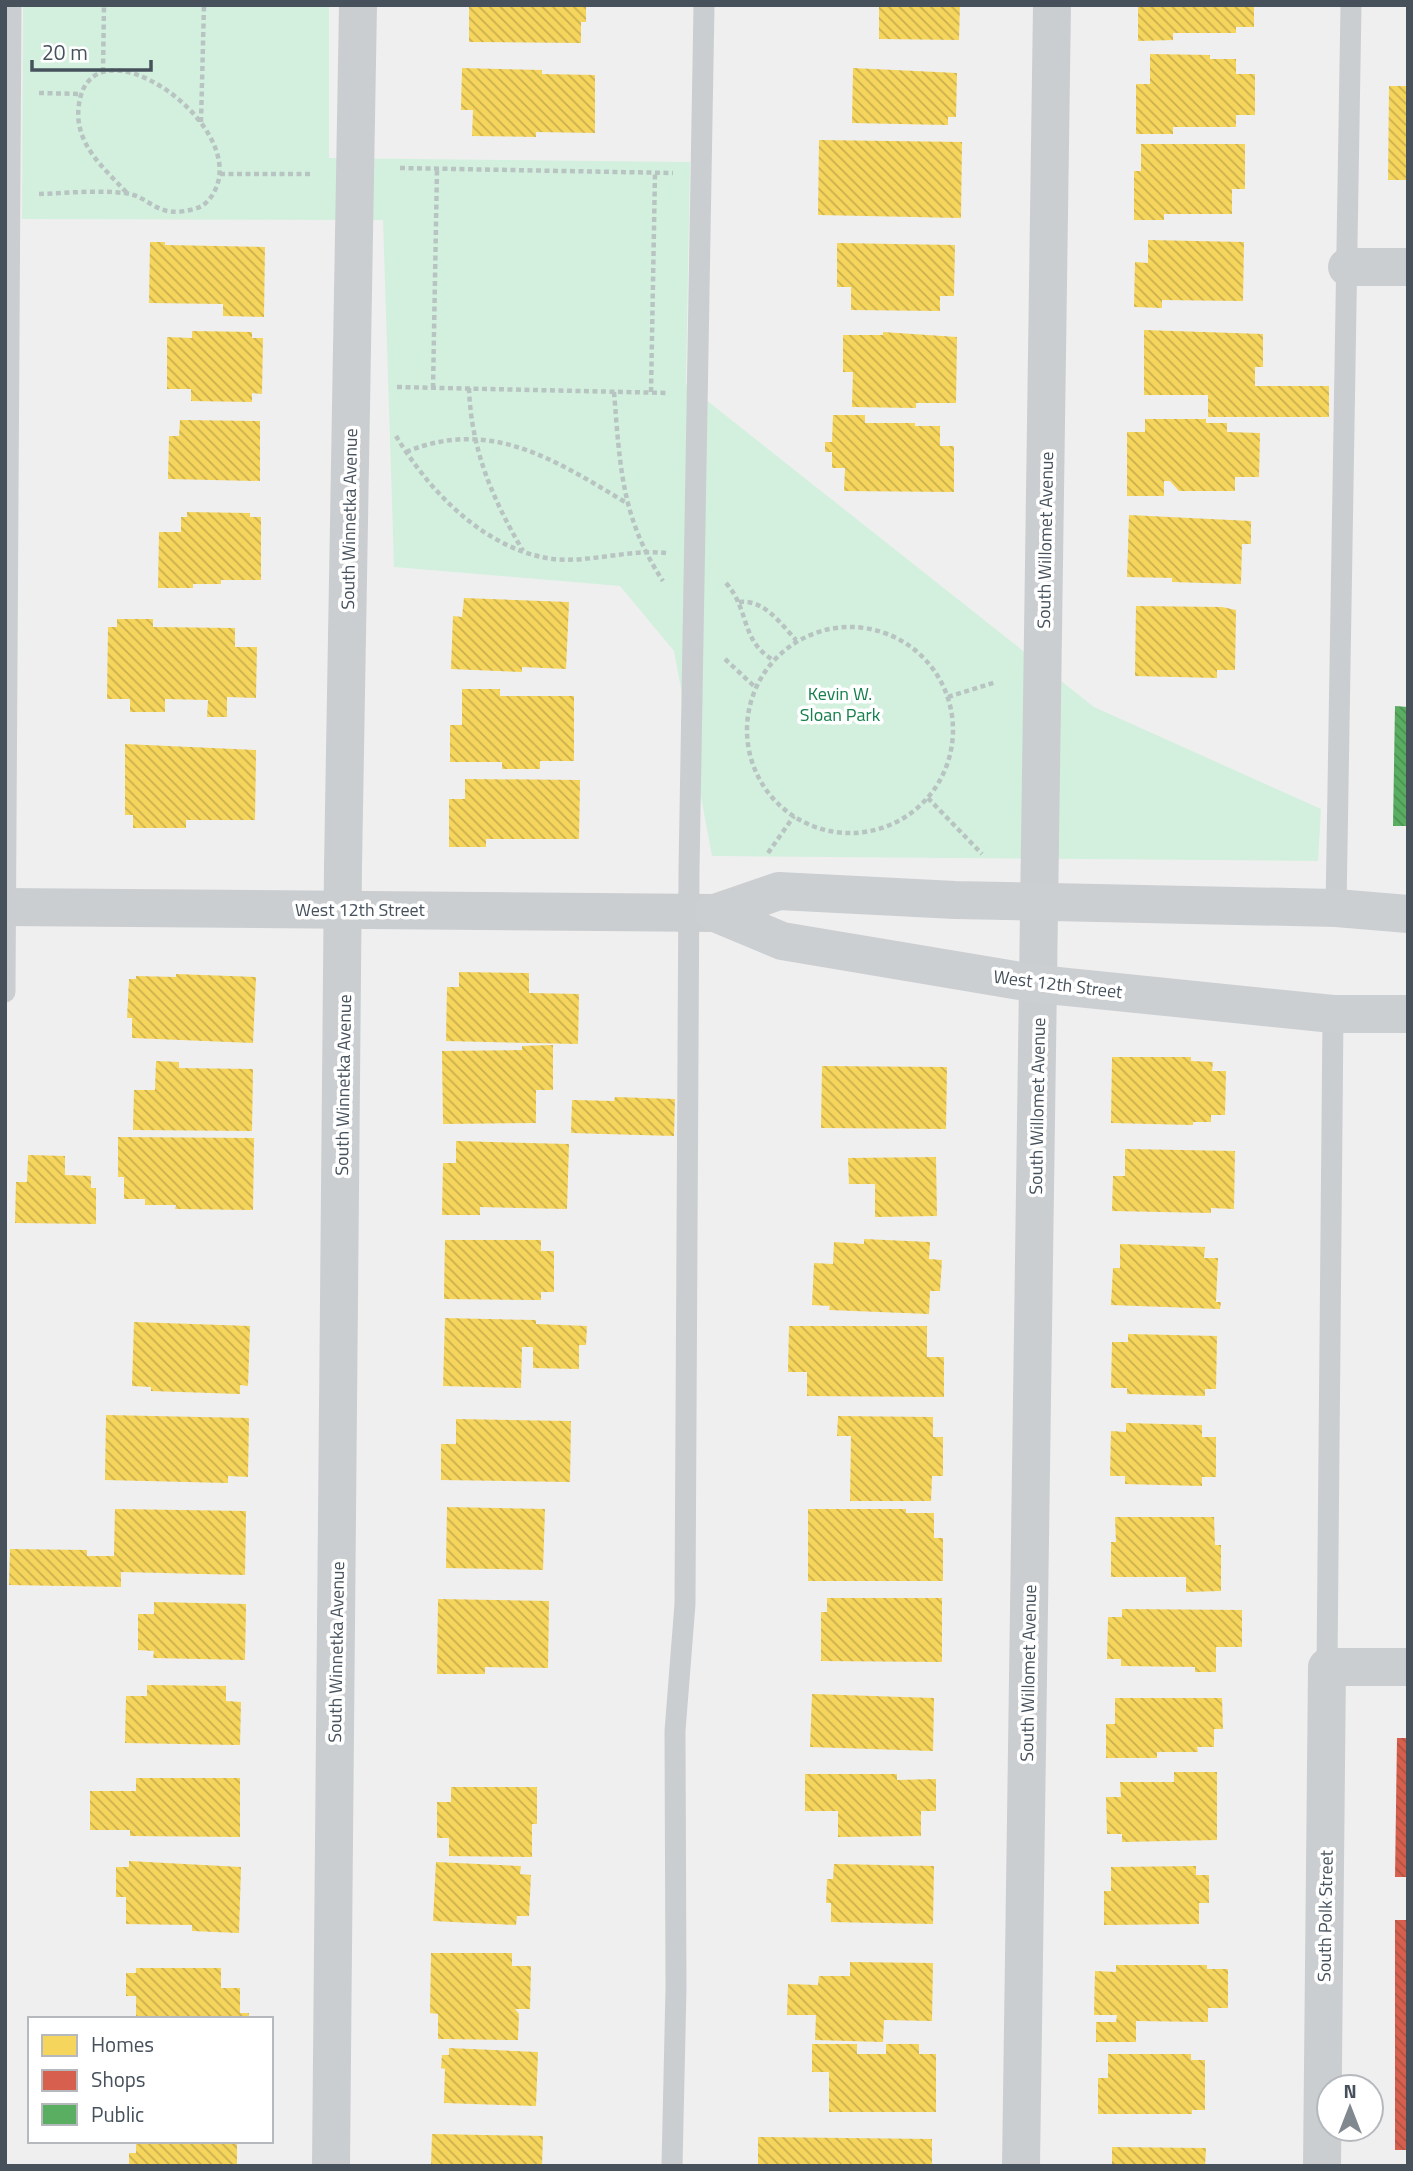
<svg xmlns="http://www.w3.org/2000/svg" width="1413" height="2171" viewBox="0 0 1413 2171" font-family="'Titillium Web',sans-serif">
<defs>
<pattern id="homes-back-hatch" width="6" height="6" patternUnits="userSpaceOnUse" patternTransform="scale(1.75)"><rect width="6" height="6" fill="#f6d55c"/><path d="M-1 5l2 2M0 0l6 6M5-1l2 2" fill="none" stroke="#c9af4f"/></pattern>
<pattern id="shops-back-hatch" width="6" height="6" patternUnits="userSpaceOnUse" patternTransform="scale(1.75)"><rect width="6" height="6" fill="#d6604d"/><path d="M-1 5l2 2M0 0l6 6M5-1l2 2" fill="none" stroke="#af5243"/></pattern>
<pattern id="public-back-hatch" width="6" height="6" patternUnits="userSpaceOnUse" patternTransform="scale(1.75)"><rect width="6" height="6" fill="#5aae61"/><path d="M-1 5l2 2M0 0l6 6M5-1l2 2" fill="none" stroke="#4c9053"/></pattern>
</defs>
<rect width="100%" height="100%" fill="#f0efef"/>
<path fill="#d3f0de" d="M23,5H329V158L690,162L686,384L1094,707L1321,809L1318,861L712,856L674,651L620,586L394,567L383,220L22,219Z"/>
<path fill="url(#homes-back-hatch)" d="M469,5H586V22H581V43L469,42Z
M879,5H960L959,40L879,39Z
M1138,5H1254V27H1236V33H1173V40L1138,41Z
M1150,54L1210,55V59H1236V74H1255V115H1236V127H1173V134H1136V84H1150Z
M462,68L542,70V74L595,75V133L536,132V137L472,136L473,110H461Z
M853,68L957,73L956,117H948V125L852,123Z
M1389,86H1408V180H1388Z
M819,140L962,142L961,218L818,215Z
M1141,144H1245V189H1232V214H1164V220H1134V171H1141Z
M1148,240L1244,242L1243,301L1162,300V308L1134,307L1135,262L1148,263Z
M150,242H165V245L265,247L264,317L223,316V304L149,303Z
M837,243L955,245L954,296H940V311L851,310V287H837Z
M1144,330L1263,334V367H1255V386H1329V417H1208V395H1144Z
M192,331L252,332V338H263L262,394L252,393V402L191,401V389H167V337L192,338Z
M883,332L957,337L956,403H916V408L852,407L853,372H843V335H883Z
M833,415H865V423H915V426H940V446H954V492L844,491L845,468H832V452H825V442H832Z
M1145,419H1206V423H1227V432L1260,433L1259,477H1235V491H1179L1170,481H1164V496H1127V432H1145Z
M180,420L260,421V481L168,479L169,436H179Z
M187,512L250,513V517H261V580H221V584H193V588H158L159,532H181V517H187Z
M1129,515L1251,521V544H1242L1241,584L1172,582V578L1127,577Z
M464,598L569,602L566,669L522,667V672L451,669L453,616L462,617Z
M1136,606L1222,607L1236,610L1235,670H1217V678L1135,676Z
M117,619H153V627L235,628V647H257L256,698L227,697V717H207L208,700L165,699V712H130V699H107L108,627H117Z
M462,689H500V696H574V761H540V769H502V762H450V725H462Z
M125,744L256,750L255,820H186V828H133V815H125Z
M465,779L580,780L579,839H486V847H449V799H465Z
M459,972L529,973V993L579,994L578,1044L446,1041L447,987H459Z
M176,974L256,977L253,1043L132,1038V1018H127L129,979H136V976L176,977Z
M553,1045V1090H536V1123L443,1124L442,1051L522,1050V1046Z
M1112,1057H1191V1061L1213,1062L1212,1071H1226L1225,1115H1211V1122H1193V1125L1111,1123Z
M156,1061L179,1062V1068L253,1069L252,1131L133,1130L134,1090H155Z
M822,1066L947,1067L946,1129L821,1128Z
M615,1097L675,1099L674,1136L571,1133L572,1100L614,1101Z
M118,1137L254,1138L253,1210L175,1209L176,1205H145V1199H124V1177H118Z
M456,1141L569,1144L567,1209L480,1207V1215H442L443,1163H456Z
M1125,1149L1235,1151L1234,1209L1211,1208V1213L1112,1211L1113,1176H1125Z
M28,1155L65,1156V1175L91,1176V1188H96V1224L15,1223L16,1182H27Z
M936,1157L937,1216L875,1217V1184H849L848,1158Z
M864,1239L930,1242L929,1259L942,1260L940,1291H930L929,1314L829,1310L830,1306L812,1305L814,1263L833,1264L834,1242L864,1244Z
M445,1240H541V1251H554V1292H541V1300L444,1299Z
M1120,1244L1205,1247L1204,1258H1218L1216,1302H1221L1220,1309L1111,1305L1113,1268H1120Z
M445,1318L536,1320V1324L587,1326L586,1345H579V1369L533,1368V1347H522L521,1388L443,1386Z
M134,1322L250,1326L248,1386L240,1385V1394L151,1391V1387L132,1386Z
M789,1326H927V1357H944V1397L807,1396V1372H788Z
M1128,1334L1217,1336L1216,1389H1205V1396L1127,1394V1388H1111L1112,1342H1128Z
M106,1415L249,1418L248,1477L228,1476V1483L105,1480Z
M838,1416L933,1417V1437H943V1476H932L931,1501H850L851,1436H837Z
M456,1419L571,1421L570,1482L441,1480V1444H456Z
M1126,1423L1202,1425V1437H1216V1477H1202V1486L1125,1484V1476H1110L1111,1431L1126,1432Z
M447,1507L545,1509L543,1570L446,1568Z
M115,1509L246,1511L245,1575L121,1572V1587L9,1585L10,1549L87,1550V1556H114Z
M808,1509H906V1513H934V1538H943V1581H808Z
M1115,1517H1214L1215,1545H1221V1591L1186,1592V1577H1111V1542H1116Z
M827,1598H942V1662L821,1661V1612H827Z
M438,1599L549,1601L548,1668L485,1667V1674H437Z
M154,1602L246,1604L245,1660L153,1658L154,1651L138,1650V1614H154Z
M1122,1609L1242,1610V1647H1216V1672H1195V1667L1121,1666V1659H1107L1108,1617H1122Z
M147,1685L226,1686V1701L241,1702L240,1745L125,1743L126,1696H147Z
M812,1694L934,1698L933,1751L810,1747Z
M1115,1698H1222L1223,1729H1214V1747H1197L1198,1752H1157V1758H1106V1724H1115Z
M1174,1772H1217V1840L1122,1842V1834H1107L1106,1797H1121L1120,1782H1174Z
M805,1774H897V1780L936,1779V1811H921V1836L838,1837V1811H805Z
M136,1778H240V1837L130,1836V1830H90V1791H136Z
M451,1787H537V1824H532V1857L449,1856V1838H437V1802H451Z
M129,1861L241,1867L239,1933L192,1931V1925L126,1924V1897H116V1867H129Z
M436,1862L521,1866L520,1874L531,1875L529,1916H517L516,1925L433,1921Z
M834,1864L934,1866L933,1924L831,1922V1903H826L827,1879H833Z
M1196,1866V1875H1209V1903H1199V1924L1104,1925V1891H1111V1867Z
M431,1953H512V1966H531L530,2009H515L519,2014L518,2040L438,2039V2014L430,2013Z
M850,1962L933,1963L932,2021L884,2020L883,2042L815,2040L816,2015H787L788,1984L818,1985L819,1976H850Z
M1116,1965H1207V1969H1228V2008H1208V2022L1136,2021V2042H1096V2022H1116L1117,2015H1094L1095,1971L1116,1972Z
M136,1968H221V1988H240V2013H249V2019H136V1996H126V1973H136Z
M812,2044H857V2054H886V2044H919V2054H936V2112H829V2072H812Z
M449,2048L538,2052L536,2106L444,2103L445,2069L441,2068L442,2055H449Z
M1108,2054H1191V2060H1205V2110H1192V2114H1098V2078H1108Z
M432,2134L543,2136L542,2166H431Z
M758,2137L932,2139V2166H758Z
M136,2141H237V2166H129V2153H136Z
M1112,2147L1206,2148L1205,2166H1112Z"/>
<path fill="url(#shops-back-hatch)" d="M1397,1738H1408V1877H1395Z
M1395,1920H1408V2150H1395Z"/>
<path fill="url(#public-back-hatch)" d="M1395,706L1408,707V826H1393Z"/>
<g fill="none" stroke-linecap="round" stroke-linejoin="round">
<path stroke="#b8c4c1" stroke-width="4.5" stroke-dasharray="5 3.5" stroke-linecap="butt" d="M103,72L104,5
M39,93L81,94
M201,122L204,5
M400,168L673,173
M220,174H311
M39,194C67,193 96,190 124,193C150,195 155,220 194,209C204,207 212,198 216,188C245,121 92,16 79,104C73,143 103,167 127,193
M397,387L669,393
M433,388L437,169
M469,388C471,449 492,498 523,551
M614,392C620,465 621,518 663,581
M651,392L655,173
M396,436C429,491 485,550 553,559C590,563 628,549 666,553
M406,452C490,417 555,460 625,502
M726,583C750,610 740,640 773,660
M739,602C764,599 780,623 796,640
M747 730a103 103 0 1 1 206 0a103 103 0 1 1-206 0Z
M725,659L755,687
M948,697L996,682
M928,798L982,854
M768,853L794,816"/>
<path stroke="#cbced0" stroke-width="21" d="M1336,908L1351,5
M5,992L11,5
M1327,1667L1333,1014
M672,2166L676,1988L675,1731L685,1604L689,870L704,5"/>
<path stroke="#cbced0" stroke-width="38" d="M1347,267H1408
M331,2166L343,866L358,5
M1021,2166L1052,5
M1322,2166L1327,1667H1408"/>
<path stroke="#cbced0" stroke-width="38" d="M5,907L715,913"/>
<path stroke="#cccfd2" stroke-width="38" d="M715,913L782,941L1038,984L1333,1014H1408
M715,913L779,891L955,900L1336,908L1408,914"/>
</g>
<g text-anchor="middle" dominant-baseline="central" stroke-width="7" stroke-linejoin="round" paint-order="stroke">
<g font-size="18" fill="#46515c" stroke="#fff">
<text transform="translate(349 519) rotate(-89)">South Winnetka Avenue</text>
<text transform="translate(1045 540) rotate(-89)">South Willomet Avenue</text>
<text x="360" y="909">West 12th Street</text>
<text transform="translate(1058 984) rotate(7)">West 12th Street</text>
<text transform="translate(343 1085) rotate(-89)">South Winnetka Avenue</text>
<text transform="translate(1037 1106) rotate(-89)">South Willomet Avenue</text>
<text transform="translate(336 1652) rotate(-89)">South Winnetka Avenue</text>
<text transform="translate(1028 1673) rotate(-89)">South Willomet Avenue</text>
<text transform="translate(1325 1916) rotate(-89)">South Polk Street</text>
</g>
<g font-size="18" fill="#14804c" stroke="#fff">
<text x="840" y="693">Kevin W.<tspan x="840" dy="21">Sloan Park</tspan></text>
</g>
</g>
<rect width="1413" height="2171" fill="none" stroke="#46515c" stroke-width="14"/>
<rect x="28" y="2017" width="245" height="126" fill="#ffffff" stroke="#b5b9be" stroke-width="2"/>
<rect x="42" y="2035" width="35" height="21" fill="#f6d55c" stroke="#b5b9be" stroke-width="2"/>
<text x="91" y="2052" font-size="21" fill="#46515c">Homes</text>
<rect x="42" y="2070" width="35" height="21" fill="#d6604d" stroke="#b5b9be" stroke-width="2"/>
<text x="91" y="2087" font-size="21" fill="#46515c">Shops</text>
<rect x="42" y="2104" width="35" height="21" fill="#5aae61" stroke="#b5b9be" stroke-width="2"/>
<text x="91" y="2122" font-size="21" fill="#46515c">Public</text>
<g transform="translate(1350 2108)"><circle r="33" fill="#ffffff" stroke="#b5b9be" stroke-width="2"/>
<path d="M0-5L12 26L0 18L-12 26Z" fill="#82888f"/>
<text y="-10" font-size="19" font-weight="bold" text-anchor="middle" fill="#46515c">N</text>
</g>
<path d="M32 60v10h119v-10" fill="none" stroke="#46515c" stroke-width="3.5"/>
<text x="42" y="60" font-size="21" fill="#46515c" stroke="#ffffff" stroke-width="5" paint-order="stroke">20 m</text>
</svg>
